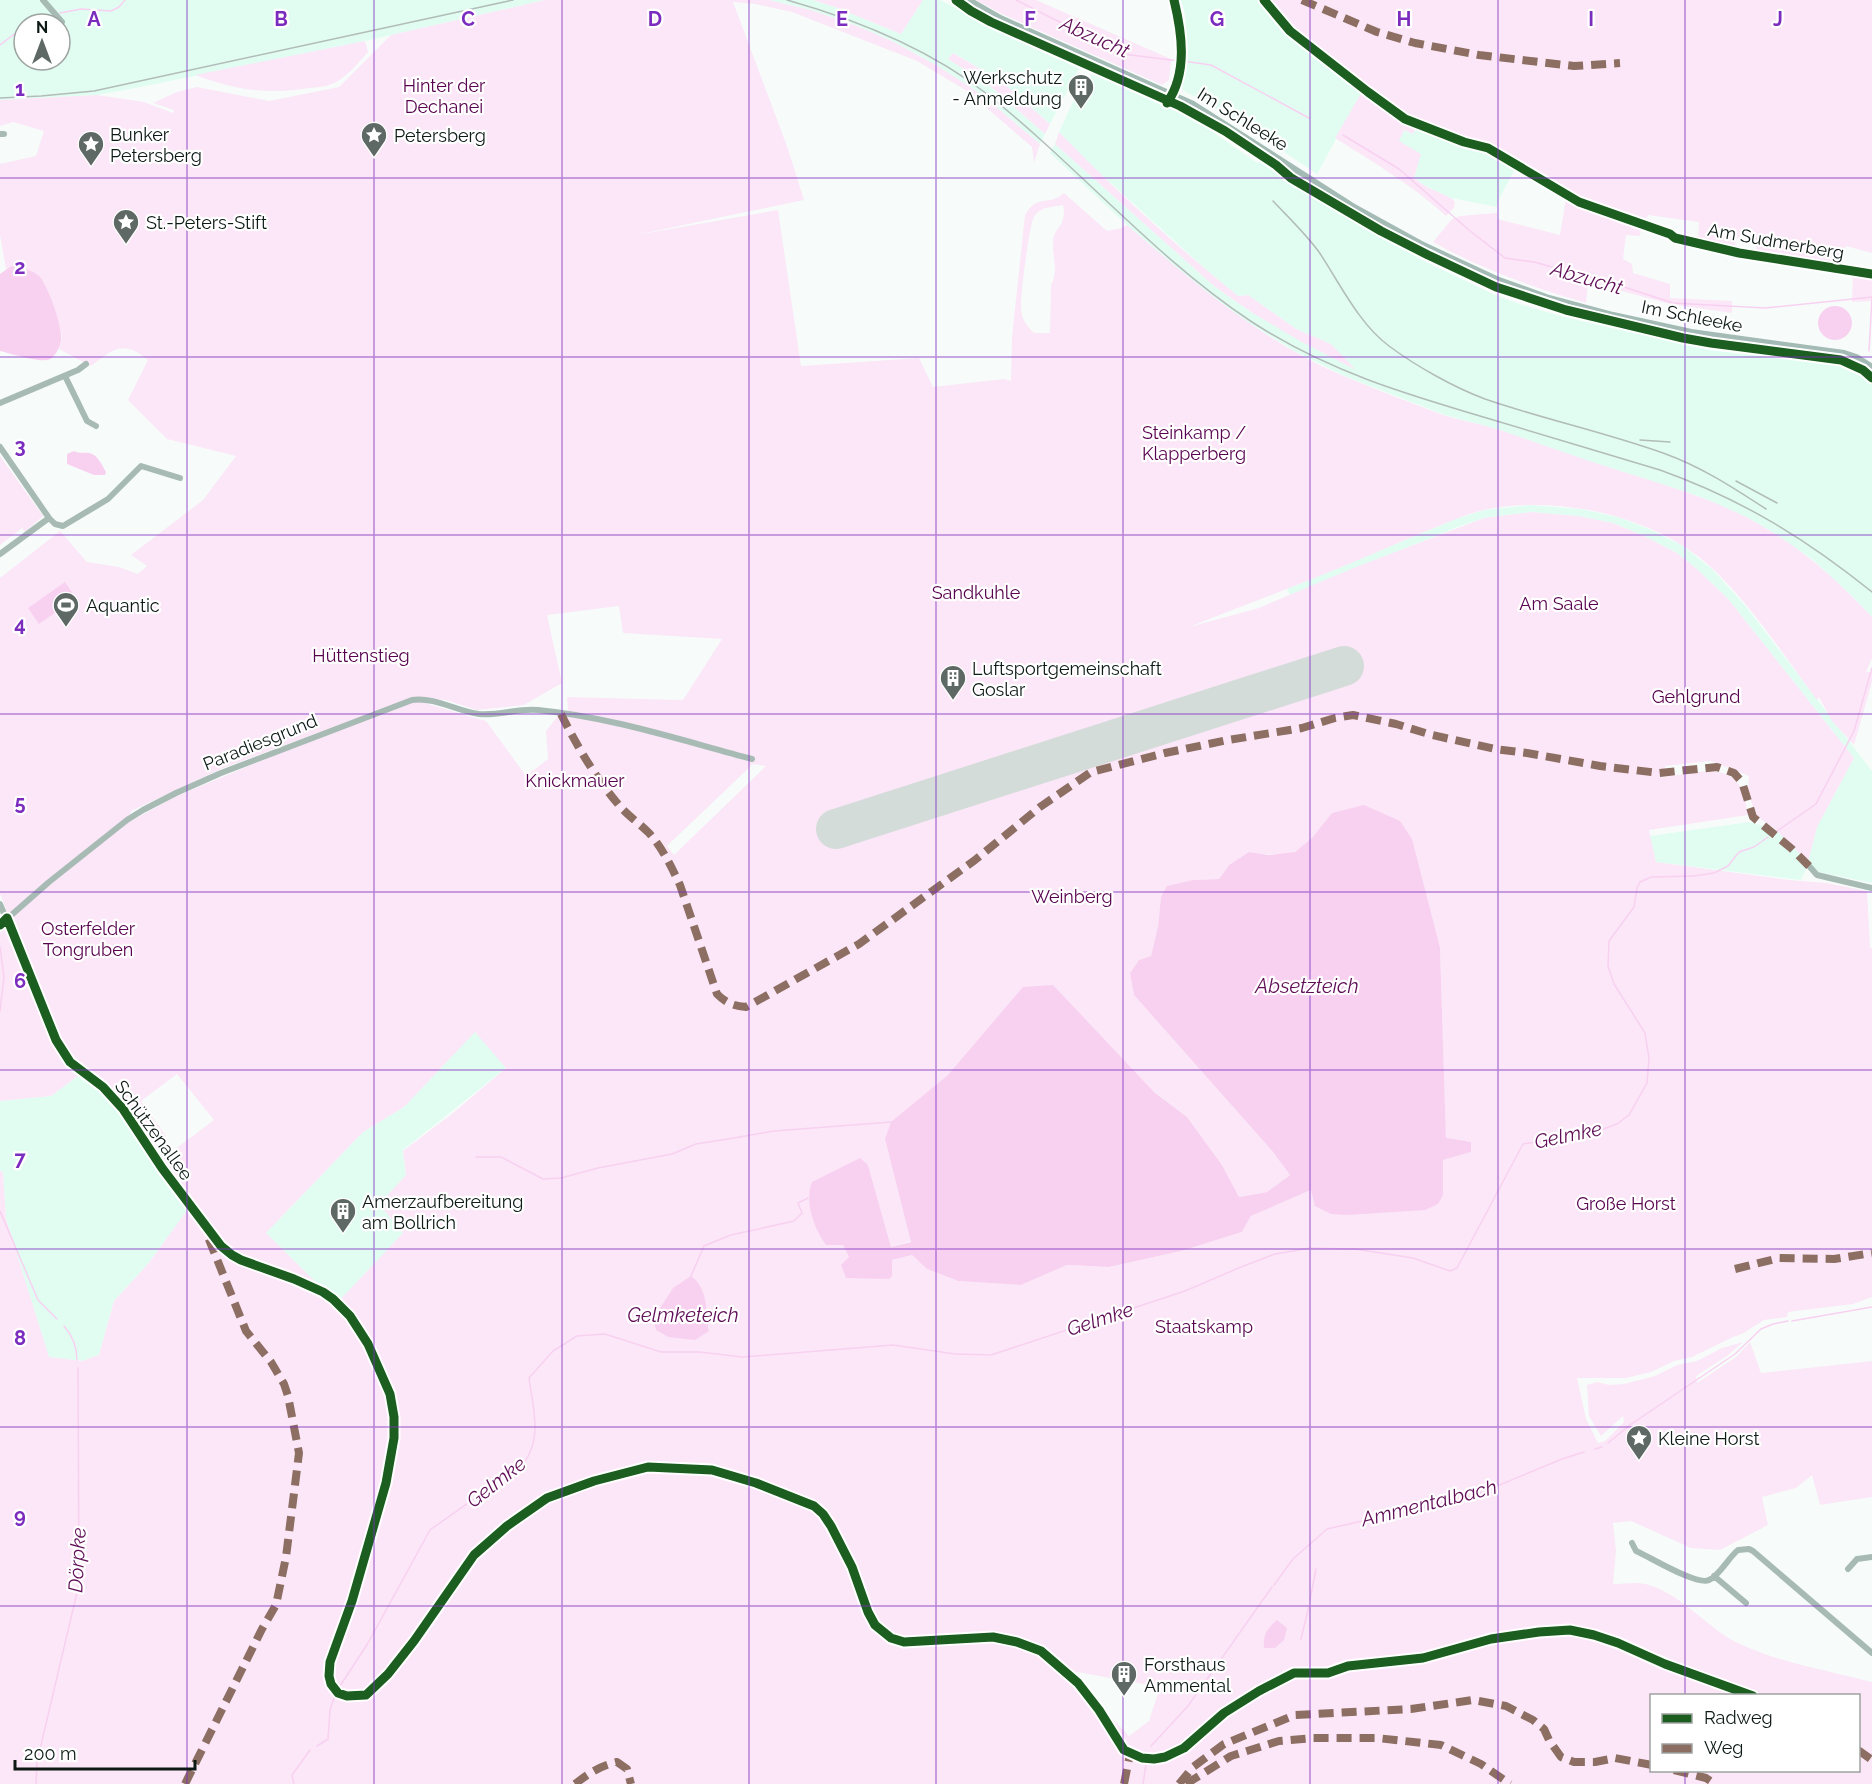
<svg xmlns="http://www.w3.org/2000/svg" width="1872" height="1784" viewBox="0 0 1872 1784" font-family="Raleway,sans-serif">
<rect width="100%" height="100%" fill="#f7fcfa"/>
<path fill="#e1fdf2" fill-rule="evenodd" d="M0,0H545L365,41L141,87L97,95L0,100ZM24,24H60V60H24Z
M769,0H813L835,7L901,34L923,0H940L1050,56L1080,67L1050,124L1002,82L954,53L948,59L991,87L1045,134L1040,144L981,94L936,65L892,41L857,26L811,10Z
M1178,0H1261L1272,11L1287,31L1363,90L1317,174L1238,121L1186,92L1181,88L1180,73L1185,54L1182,31L1186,21L1183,5L1178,2Z
M1091,72L1154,99V102L1176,111L1207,128L1257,163L1259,161L1339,214L1424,261L1493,294L1519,304L1564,317L1708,350L1848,366L1864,373L1872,381V617L1849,593L1813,560L1771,531L1739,514L1701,497L1582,459L1499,430L1445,415L1344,376L1294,351L1246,321L1198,286L1127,225L1050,153L1055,144L1214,286L1251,312L1331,344L1296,329L1248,295L1238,296L1213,276L1092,166L1059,132L1084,78L1091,77Z
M1416,127L1495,156L1515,169L1498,201L1497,207L1451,198L1425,186L1414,178L1398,141L1404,130L1413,134Z
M1530,505L1581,509L1618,517L1649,529L1683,546L1712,569L1744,604L1872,771V883L1819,872L1809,862L1801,880L1656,862L1650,836L1749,822L1775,829L1808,861L1817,827L1854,758L1729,600L1698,570L1677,553L1644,536L1613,523L1578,516L1531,512L1484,518L1460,526L1290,595L1287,589L1456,519L1484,510Z
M475,1031L507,1067L403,1150L406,1175L384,1210L403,1233L337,1304L266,1233L363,1132L404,1107Z
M86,1070L106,1087L128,1111L157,1159L191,1205L148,1264L114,1301L99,1355L82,1361L49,1357L27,1291L6,1219L3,1172L0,1171V1101L51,1096Z"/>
<path fill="#fbe7f7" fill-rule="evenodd" d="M545,0H769L811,10L857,26L892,41L936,65L981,94L1040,144L1034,163L1032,147L967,91L917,61L792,12L755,4L733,2L788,149L804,200L636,235L778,210L801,366L919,358L933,387L1004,379L1011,381L1012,337L1025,215C1037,193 1049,207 1064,193L1107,231L1122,228L1127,225C1194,283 1263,342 1346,377C1378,390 1411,403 1443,415C1462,421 1482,424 1500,430C1536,442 1572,456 1608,467C1664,485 1722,500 1772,532C1810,555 1842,585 1872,617V658L1866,672H1872V682L1854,745L1832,721L1819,697L1817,700C1784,656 1753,607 1713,569C1657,516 1558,494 1484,510C1463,515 1444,524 1424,532C1399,543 1374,553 1349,564C1296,586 1242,606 1189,627L1259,608L1351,569L1484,518L1531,512L1578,516L1613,523L1644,536L1677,553L1698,570L1729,600L1854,758L1817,827L1808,862L1775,829L1758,817L1752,804L1748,789L1749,776L1711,761L1665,766L1663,777C1690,775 1729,759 1743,792C1746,799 1746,808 1748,815L1649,830L1656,862L1789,880L1826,883L1867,891L1870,948H1872V1297L1853,1304L1788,1312L1787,1317L1764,1320L1742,1334L1733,1337L1692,1357L1674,1361L1651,1372L1626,1378H1577L1586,1419L1598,1443L1605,1441L1624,1422L1623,1416L1601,1436L1589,1416L1587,1385L1597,1382L1609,1385L1624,1384L1655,1376L1677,1365L1697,1361L1722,1348L1743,1342L1727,1356L1696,1376L1697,1383L1736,1357L1750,1342L1761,1373L1872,1361V1497L1820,1505L1812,1475L1796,1488L1762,1497L1768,1525L1720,1550L1691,1548L1631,1521L1613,1523L1616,1551L1613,1584C1625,1584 1637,1581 1649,1585C1684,1596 1707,1628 1738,1643C1777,1662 1830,1671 1872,1682V1784H0V1171L3,1172L6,1219L49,1357L82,1361L99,1355L114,1301L148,1264L191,1205L157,1159L174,1150L214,1120L177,1074L141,1101L166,1136L150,1148L128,1111L106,1087L86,1070L51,1096L0,1101V933C12,921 6,907 0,894V578L60,531L87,562L119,567L138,574L147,566L131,555L203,500L236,456L167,439L128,400L148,360C123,339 113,349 91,366L59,349L62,336L50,295L45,285L37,274L17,267L11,266L6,269L0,235V164L36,156L44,131L13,122L0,126V100L97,95L144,102L173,113L174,110L153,103L177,92L197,87L269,101L339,87L391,35ZM1063,205C1067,227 1055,225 1053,241C1052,256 1059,271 1051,285L1050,333H1034C1027,326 1022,320 1021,309C1020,298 1029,226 1034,217C1039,207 1053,207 1063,205ZM619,606L623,633L722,639L683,700L567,697L568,710L557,717L546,731L548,759L526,776L486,721L428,704L420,697L446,700L477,710L524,705L562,683L547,615ZM399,703L177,796L129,822L131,811L223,768ZM753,764L766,766L674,855L667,846ZM1332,813L1440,948L1446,1139L1471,1142V1152L1443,1160V1195L1311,1190L1251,1216L1242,1232L1181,1251L1109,1267L1067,1265L1021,1285L958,1281L927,1269L912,1255L892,1260V1275L849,1257L843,1245L868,1165L891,1247L911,1241L885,1139L933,1089L948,1075L1154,1091L1187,1117L1222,1165L1239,1197L1267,1192L1290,1175L1273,1152L1134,995L1130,973L1139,960L1151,956L1158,926L1161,897L1193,880L1219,879L1229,865L1249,852C1262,854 1285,857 1296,851C1311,843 1322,826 1332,813ZM475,1032L506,1068L453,1113L403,1151L406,1175L384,1199V1210L403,1233L337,1303L266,1233L363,1132L404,1107ZM659,1310L707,1321L709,1331L668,1337L656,1330L652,1316ZM1066,1670L1160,1687L1149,1721L1129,1736ZM1652,1696H1858V1770H1652Z
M813,0H923L901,34L835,7Z
M976,0H1036L1171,59L1169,80L1162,85L1002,14Z
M1266,0H1872V253L1846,246L1838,266L1756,251L1757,242L1737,238L1735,246L1698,239L1699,222L1648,215L1643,224L1581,199L1489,147L1411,117L1362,83L1290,24Z
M365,41L368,52C357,64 345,80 329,85C324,87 316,87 310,88C265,95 237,90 195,75Z
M953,53L1002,82L1050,124L1045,134L991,87L948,59Z
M1363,90L1398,117L1416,127L1413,134L1404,130L1399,141L1421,154L1414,178L1425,186L1451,198L1455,202L1454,208L1446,216C1412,185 1373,162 1335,138Z
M1059,132C1115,190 1175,245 1238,296L1248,295L1296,329L1331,344L1356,370L1300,341L1251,312L1214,286L1055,144Z
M1566,198L1590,210L1641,228L1640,236L1626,235L1623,259L1632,264L1633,273L1670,284V298L1732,301V313L1670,304L1588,282L1586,303C1532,287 1481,269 1433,242L1452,219L1460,216L1497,213V219L1560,235Z
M1853,275L1872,277V301L1852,302Z
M0,456L43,516L25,532L22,528L0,545Z"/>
<path fill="#f8d1f1" d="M11,266C19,267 32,270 38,275C48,284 60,321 61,335C62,343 57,355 50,359C41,364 10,353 0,351V274Z
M1818 323a17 17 0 1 1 34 0a17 17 0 1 1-34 0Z
M74,451C81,454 83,452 89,453C98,455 102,465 106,472L105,475H94L67,464V454Z
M65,582L76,598L39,624L28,608Z
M1364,805L1400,821L1412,839L1440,948L1446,1138L1471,1142V1152L1443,1160V1195L1438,1204L1425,1210L1346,1215L1331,1214L1315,1206L1311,1190L1251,1216L1242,1232L1181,1251L1109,1267L1067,1265L1021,1285L958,1281L927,1269L912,1255L892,1260V1276L889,1279L846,1278L841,1265L849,1257L843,1245H826C814,1228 804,1202 812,1182L860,1158L868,1165L891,1247L911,1242L885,1139L891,1122L948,1075L1023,987L1053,985L1153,1091L1187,1117L1222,1165L1239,1197L1267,1192L1290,1175L1273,1152L1134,995L1130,973L1139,960L1151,956L1158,926L1161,897L1167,886L1193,880L1219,879L1229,865L1249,852L1269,855L1295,852L1312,838L1332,813Z
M691,1276C709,1289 705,1311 709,1331L695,1340L668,1337L656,1330L652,1316L659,1310L673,1288Z
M1277,1620L1287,1628L1284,1640L1275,1648H1264C1263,1634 1267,1629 1277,1620Z"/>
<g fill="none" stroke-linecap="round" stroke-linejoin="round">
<path stroke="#f8d1f1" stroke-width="1.5" d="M1016,0L1123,54L1179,61
M60,13L81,9L111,11L119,7L125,0
M0,45L21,29
M1183,61L1211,65L1309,118
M1343,135L1399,169L1470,231L1505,258L1534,262L1618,285L1673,303L1765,308L1872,297
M1869,351L1872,298
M1777,831L1816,804L1854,731L1872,668
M0,947L4,977L0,1011
M476,1157H501L543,1179L561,1178L598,1168L672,1154L696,1144L728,1139L774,1131L891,1122
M0,1211L38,1300L57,1319
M691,1276L704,1246L731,1235L794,1221L802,1213L798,1203L808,1198
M1792,1321L1872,1307
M64,1326C72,1335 77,1347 77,1360
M1608,1443L1630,1425L1735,1354L1761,1329L1773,1324L1788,1321
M1595,1449L1602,1447
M1274,1585L1293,1559L1327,1529L1473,1496L1562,1459L1584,1452
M1310,1600L1316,1569
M1301,1639L1309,1606
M338,1689L368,1643L430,1530L523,1464C543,1438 533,1409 529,1378L553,1351L577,1336L605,1334L661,1352H700L742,1357L893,1345L955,1354L991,1355L1185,1291L1241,1267L1275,1254L1310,1248L1355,1249L1413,1258L1450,1271L1457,1268L1523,1144L1574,1137L1598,1131L1617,1124L1629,1115L1647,1083L1649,1058L1645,1033L1614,984L1608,966L1609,941L1634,907L1637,888L1640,882L1651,877L1694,876L1714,873L1728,866L1739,852L1754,847L1768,837
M317,1746L328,1739L330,1710L335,1695
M1151,1746L1188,1706L1272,1587
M36,1784L37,1762L79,1584L78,1368
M294,1784L292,1775L310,1750
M1143,1784L1146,1764"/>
<path stroke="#d4dcda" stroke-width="40" d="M836,829L1344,666"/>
<path stroke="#a7bbb4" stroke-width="6" d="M43,0L62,22
M1173,96C1184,57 1183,39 1174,0
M0,134H4
M1675,238L1739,253L1872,274
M65,376L87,421L96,426
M0,403L78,370L86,364
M0,447L49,518L55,524L63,526L108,499L141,466L180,478
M0,554L49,518
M1810,867L1817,875L1872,888
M0,904L56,1040C72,1070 98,1080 120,1105C132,1119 140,1136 150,1152C163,1171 177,1189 191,1208
M0,925L49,882L127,820L143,810L176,793L221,773L412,700C436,697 456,711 479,714C499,716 518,708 538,710C611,717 680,740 752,759
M1632,1543L1636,1551C1650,1557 1697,1586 1709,1580C1719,1576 1729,1557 1738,1550L1749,1549L1753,1551L1872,1653
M1848,1569L1857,1559L1872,1557
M1714,1576L1746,1603"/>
<path stroke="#a3bbb4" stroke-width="8" d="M967,0L1000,19L1193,105L1354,208L1423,246L1496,280L1546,298L1613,316L1691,333L1844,354L1856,358L1872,368"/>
<path stroke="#b2bcb9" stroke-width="1.5" d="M787,0C858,20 928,48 987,94C1078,166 1155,258 1252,322C1327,371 1405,394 1490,419C1547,436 1603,453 1660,470C1741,499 1805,538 1872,592
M0,98L41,96L94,91L513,0
M1273,201C1289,218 1305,233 1319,252C1339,282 1359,324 1389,346C1416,366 1453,387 1485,399C1543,419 1604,432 1663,453C1702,467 1732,487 1766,509
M1640,440L1670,442
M1736,481L1777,503"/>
<path stroke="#8d6e63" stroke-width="8" stroke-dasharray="15 8" stroke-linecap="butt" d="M1302,0L1377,32L1415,43L1479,55L1574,66L1620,63
M561,714C577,746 595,777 618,804C627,815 639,823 649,833C662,847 672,868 680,885L717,994C726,1003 734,1006 746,1007L859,944L975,860L1040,807L1091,772L1165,753L1228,740L1302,728L1335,718L1353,715L1396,724L1432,735L1495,749L1527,753L1600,766L1659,773L1717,767L1734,773L1742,782L1753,817L1792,849L1810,867
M1735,1269L1779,1258L1834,1259L1872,1253
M1858,1750L1872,1760
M1674,1770L1706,1778L1715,1784
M185,1784L262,1629L276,1605L286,1557L299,1453L288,1396L284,1384L271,1362L246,1331L208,1237
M575,1784C589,1773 600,1766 617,1762L627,1769L631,1784
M1124,1784L1130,1754
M1179,1784L1193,1767L1224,1744L1295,1715L1411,1709L1473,1700L1506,1706L1533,1720L1544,1729L1549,1740L1561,1757L1574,1762H1595L1615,1758L1652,1765
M1186,1784L1231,1756L1279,1741L1313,1738H1377L1441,1745L1481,1764L1510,1784"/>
<g stroke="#fff" stroke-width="13">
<path id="cycleway" d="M956,0L971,11L991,22L1180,106L1225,131L1276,165L1291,178L1381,231L1428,255L1496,287L1566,310L1683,338L1711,343L1841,360L1863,370L1872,378
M1264,0L1290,31L1368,92L1405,119L1464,142L1488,148L1579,202L1670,234L1675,238L1739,253L1872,274
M1167,103C1188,73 1182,33 1174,0
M0,925L7,918L56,1040L70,1062L103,1087L123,1109L162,1168L221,1246L232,1255L241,1260L294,1279L323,1292L333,1299L350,1316L368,1344L390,1394L394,1417V1438L386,1483L352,1601L330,1662L329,1676L331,1684L338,1693L347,1696L366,1695L388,1674L414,1641L474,1555L507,1526L547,1498L594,1481L648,1467L712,1470L756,1483L814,1506L823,1514L831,1526L852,1567L868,1612L875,1625L891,1638L904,1642L993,1637L1017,1642L1041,1651L1078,1683L1099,1710L1124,1750L1142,1758L1154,1759L1165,1757L1184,1748L1224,1713L1259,1691L1294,1673H1328L1348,1666L1423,1658L1491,1639L1539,1632L1570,1630L1594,1635L1618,1643L1665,1664L1753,1696"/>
</g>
<use href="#cycleway" stroke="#1b5e20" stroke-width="9"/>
</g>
<path fill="none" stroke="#7b2cbf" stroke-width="1.5" stroke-opacity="0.55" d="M187,0V1784M374,0V1784M562,0V1784M749,0V1784M936,0V1784M1123,0V1784M1310,0V1784M1498,0V1784M1685,0V1696M0,178H1872M0,357H1872M0,535H1872M0,714H1872M0,892H1872M0,1070H1872M0,1249H1872M0,1427H1872M0,1606H1872M1685,1770V1784"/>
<defs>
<g id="building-pin" transform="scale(1.35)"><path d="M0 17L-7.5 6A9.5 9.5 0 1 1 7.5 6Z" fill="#5e6865" stroke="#fff"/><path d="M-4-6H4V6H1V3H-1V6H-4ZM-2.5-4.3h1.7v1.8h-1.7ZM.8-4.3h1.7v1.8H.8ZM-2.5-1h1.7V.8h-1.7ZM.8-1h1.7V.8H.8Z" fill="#fff"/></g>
<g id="sight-pin" transform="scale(1.35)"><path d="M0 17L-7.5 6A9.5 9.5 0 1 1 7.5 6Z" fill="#5e6865" stroke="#fff"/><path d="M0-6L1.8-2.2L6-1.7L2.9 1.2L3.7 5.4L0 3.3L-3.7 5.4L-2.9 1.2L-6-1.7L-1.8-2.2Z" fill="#fff"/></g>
<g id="stadium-pin" transform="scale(1.35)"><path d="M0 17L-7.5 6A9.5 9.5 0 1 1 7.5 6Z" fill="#5e6865" stroke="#fff"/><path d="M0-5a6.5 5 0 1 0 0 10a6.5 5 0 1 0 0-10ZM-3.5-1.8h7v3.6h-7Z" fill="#fff"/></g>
</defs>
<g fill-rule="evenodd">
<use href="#building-pin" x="1081" y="87"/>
<use href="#sight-pin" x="374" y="135"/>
<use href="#sight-pin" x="91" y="144"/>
<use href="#sight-pin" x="126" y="222"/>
<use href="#stadium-pin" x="66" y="605"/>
<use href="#building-pin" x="953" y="678"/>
<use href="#building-pin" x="343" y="1211"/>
<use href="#sight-pin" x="1639" y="1438"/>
<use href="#building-pin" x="1124" y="1674"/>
</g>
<g text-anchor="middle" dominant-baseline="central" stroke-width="4.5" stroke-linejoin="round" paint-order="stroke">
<g font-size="18" fill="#0c1915" stroke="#fff" text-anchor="start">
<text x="1062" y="77" text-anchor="end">Werkschutz<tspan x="1062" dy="21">- Anmeldung</tspan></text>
<text x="110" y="134">Bunker<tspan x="110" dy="21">Petersberg</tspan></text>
<text x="394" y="135">Petersberg</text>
<text x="146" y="222">St.-Peters-Stift</text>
<text x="86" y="605">Aquantic</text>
<text x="972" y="668">Luftsportgemeinschaft<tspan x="972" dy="21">Goslar</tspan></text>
<text x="362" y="1201">Amerzaufbereitung<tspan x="362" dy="21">am Bollrich</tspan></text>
<text x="1658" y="1438">Kleine Horst</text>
<text x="1144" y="1664">Forsthaus<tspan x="1144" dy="21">Ammental</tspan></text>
</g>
<g font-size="18" fill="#58024f" stroke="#fff">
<text x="444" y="85">Hinter der<tspan x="444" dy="21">Dechanei</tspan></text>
<text x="1194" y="432">Steinkamp /<tspan x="1194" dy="21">Klapperberg</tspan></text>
<text x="976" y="592">Sandkuhle</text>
<text x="1559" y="603">Am Saale</text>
<text x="361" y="655">Hüttenstieg</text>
<text x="1696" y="696">Gehlgrund</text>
<text x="575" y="780">Knickmauer</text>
<text x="1072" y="896">Weinberg</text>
<text x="88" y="928">Osterfelder<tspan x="88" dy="21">Tongruben</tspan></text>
<text x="1626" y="1203">Große Horst</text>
<text x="1204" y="1326">Staatskamp</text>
</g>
<g font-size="18" fill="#0c1915" stroke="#fff">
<text transform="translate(1243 119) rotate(32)">Im Schleeke</text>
<text transform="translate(1776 241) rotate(10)">Am Sudmerberg</text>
<text transform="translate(1692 316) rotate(11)">Im Schleeke</text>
<text transform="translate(260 742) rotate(-22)">Paradiesgrund</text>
<text transform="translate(154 1130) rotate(54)">Schützenallee</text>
</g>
<g font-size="20" font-style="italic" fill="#600e57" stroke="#fff">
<text transform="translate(1095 37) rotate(24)">Abzucht</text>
<text transform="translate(1587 278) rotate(16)">Abzucht</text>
<text x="1307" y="986">Absetzteich</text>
<text transform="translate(1568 1135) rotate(-12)">Gelmke</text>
<text x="683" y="1315">Gelmketeich</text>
<text transform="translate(1100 1319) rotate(-18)">Gelmke</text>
<text transform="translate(496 1482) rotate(-38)">Gelmke</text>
<text transform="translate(1429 1503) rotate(-14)">Ammentalbach</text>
<text transform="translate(77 1560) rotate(-87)">Dörpke</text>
</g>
</g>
<g font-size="20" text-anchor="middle" font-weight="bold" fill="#7b2cbf" stroke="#fff" stroke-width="4.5" stroke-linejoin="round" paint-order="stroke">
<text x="94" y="26">A</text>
<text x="281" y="26">B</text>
<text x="468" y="26">C</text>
<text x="655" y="26">D</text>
<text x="842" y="26">E</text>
<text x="1030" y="26">F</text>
<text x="1217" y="26">G</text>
<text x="1404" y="26">H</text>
<text x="1591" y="26">I</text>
<text x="1778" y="26">J</text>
<text x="20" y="96">1</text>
<text x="20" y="274">2</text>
<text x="20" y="453">3</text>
<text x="20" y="631">4</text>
<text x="20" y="810">5</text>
<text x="20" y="988">6</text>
<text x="20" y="1166">7</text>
<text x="20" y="1345">8</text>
<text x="20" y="1523">9</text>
</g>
<rect x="1650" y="1694" width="210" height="78" fill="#ffffff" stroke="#9ea3a1" stroke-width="1.5"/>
<rect x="1662" y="1714" width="30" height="9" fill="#1b5e20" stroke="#9ea3a1" stroke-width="1.5"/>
<text x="1704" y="1724" font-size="18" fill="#0c1915">Radweg</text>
<rect x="1662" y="1744" width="30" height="9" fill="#8d6e63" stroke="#9ea3a1" stroke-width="1.5"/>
<text x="1704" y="1754" font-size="18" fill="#0c1915">Weg</text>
<g transform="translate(42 42)"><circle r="28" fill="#ffffff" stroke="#9ea3a1" stroke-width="1.5"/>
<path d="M0-4.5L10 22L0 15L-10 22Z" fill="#5e6865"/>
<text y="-9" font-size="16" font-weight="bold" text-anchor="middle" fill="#0c1915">N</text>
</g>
<path d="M15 1760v9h180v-9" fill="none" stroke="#0c1915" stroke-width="3"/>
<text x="24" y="1760" font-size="18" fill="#0c1915" stroke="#ffffff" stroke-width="4.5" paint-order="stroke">200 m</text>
</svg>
